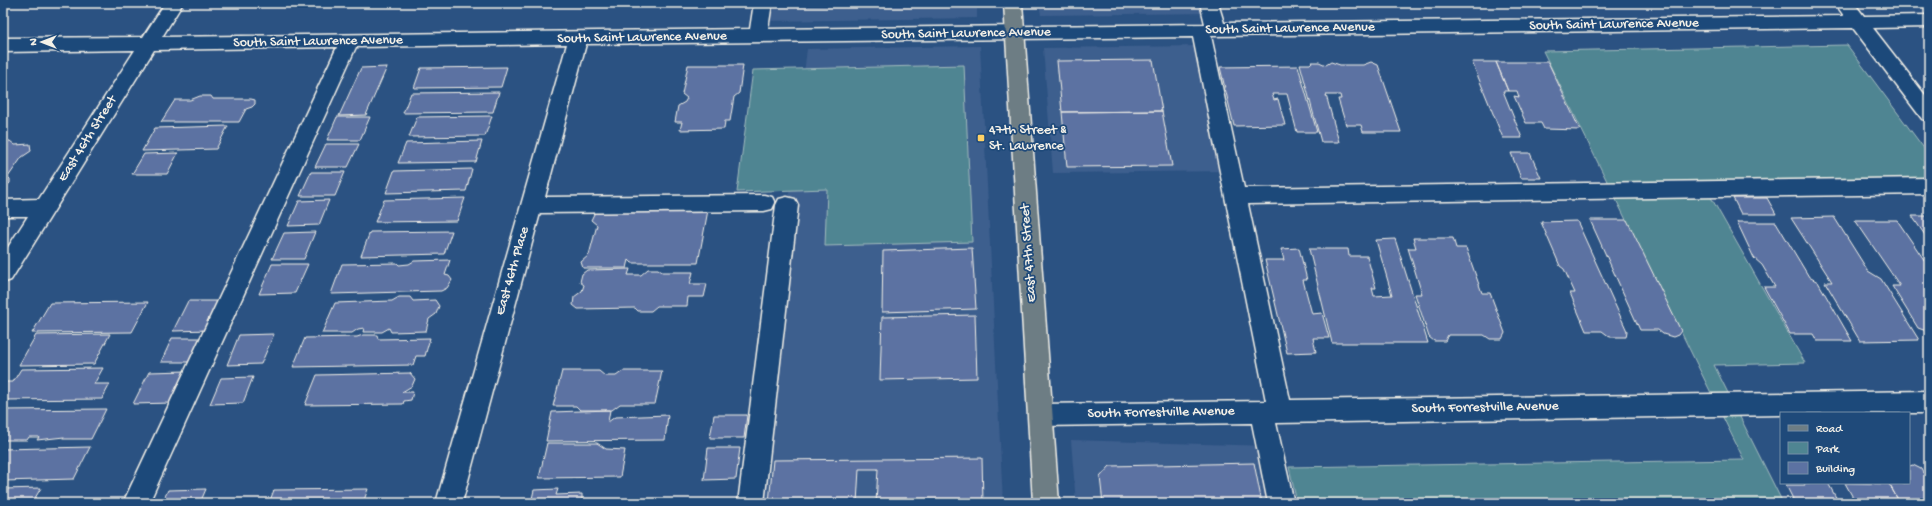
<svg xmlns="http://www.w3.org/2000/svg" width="1932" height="506" viewBox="0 0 1932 506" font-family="'Gochi Hand',sans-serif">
<rect width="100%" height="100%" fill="#2b5282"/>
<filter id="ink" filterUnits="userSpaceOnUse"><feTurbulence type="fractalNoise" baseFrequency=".025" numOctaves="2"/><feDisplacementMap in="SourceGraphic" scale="8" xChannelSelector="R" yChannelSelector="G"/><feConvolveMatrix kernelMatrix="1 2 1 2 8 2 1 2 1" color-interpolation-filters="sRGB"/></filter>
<g filter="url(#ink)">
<path fill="#3e5f8e" d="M763,3H977V18L760,21Z
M1039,3H1209L1212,13L1041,15Z
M980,46L1003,503H751L807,49Z
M1203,46L1229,171L1053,173L1043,48Z
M1071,440L1269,446L1281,503H1076Z"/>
<path fill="#4f8592" stroke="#a2bbbd" d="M771,3H967L770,6Z
M1847,45L1929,155V180L1704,185L1805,363L1714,365L1783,503H1297L1289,467L1744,460L1543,51Z
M964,65L972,242L825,246L827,189L737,192L753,70Z"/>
<path fill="#5c72a2" stroke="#f4f1e8" d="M54,3H129L53,4Z
M1153,60L1162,111L1062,112L1057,61Z
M1312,62H1319L1326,65L1331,62L1340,65H1363L1371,62L1378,65L1401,132H1363L1361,125H1346L1338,99H1341L1340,95H1326L1339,142H1321L1300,64H1310Z
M1472,62H1496L1508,91H1503L1522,138H1503Z
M1496,62H1548L1580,130L1544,129L1541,123H1526L1514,96L1519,97L1517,91H1508Z
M688,65H743L739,93L734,97L730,121H725L724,129L680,130L682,122H675L678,106L685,102L687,98L682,94Z
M1298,66L1317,132H1297L1287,94H1272L1274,100L1278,99L1285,125L1234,126L1220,67Z
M387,67L366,115L339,116L361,68Z
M507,67L501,87L414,88L421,68Z
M499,92L493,112L403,113L411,93Z
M200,96H211L213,99H251L255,100V104L252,107L246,109L239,122H161L175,100H190Z
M1162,111L1172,166L1067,167L1062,112Z
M492,116L485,136L409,137L417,117Z
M337,117H370L360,140H327Z
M228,126L216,149L142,151L155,128Z
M3,141H10L15,145L30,144L31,151L22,157L8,177L10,179V183L3,189Z
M482,141L476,162L398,163L406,143Z
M326,144H359L348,167H315Z
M178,153L167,174H132L144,154Z
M1511,153H1530L1541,178H1521Z
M472,169L466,191L386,193L394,171Z
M311,172H345L335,196H300Z
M465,198L457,221L375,222L384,200Z
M1733,198H1767L1776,214H1741Z
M329,200L319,225L288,226L299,201Z
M708,210L698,263H632L629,260L627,268H583L581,262L589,255L597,225L591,220L595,212Z
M1912,216H1929V241Z
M1834,217L1868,271L1881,279L1919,340L1860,341L1825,282H1832L1791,218Z
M1590,220H1627L1681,331L1678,335L1673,337L1663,334L1658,330H1640Z
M1855,220H1897L1929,267V332L1918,328L1892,286H1900Z
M1577,221L1627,331L1626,337H1610L1602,331H1586L1570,293H1575L1564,269L1560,266L1541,222Z
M1737,222H1776L1809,277L1818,282L1852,341H1817L1813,334H1790L1764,287H1775L1762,265L1754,258Z
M452,231L444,254L361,256L370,232Z
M315,232L304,259H272L284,233Z
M1413,238H1453L1456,248H1466L1482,293H1490L1505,333L1502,339H1490L1484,335H1448L1445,341H1434L1429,337L1415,294H1422L1408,248H1416Z
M1395,239L1428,343H1332L1309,249H1348L1349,256H1367L1376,288H1372L1374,296L1392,295L1376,240Z
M972,248L976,309L882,312L883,251Z
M1299,248L1307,280H1303L1312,314L1322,313L1329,338H1313L1316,352L1287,353L1265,260H1284L1281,249Z
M450,260L445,275L449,276L452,280L447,288L441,291L331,294L342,264L397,263L399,265L409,264L414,261Z
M272,264H308L295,293L259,294Z
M630,269L628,275H641L648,269H658L662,272H693L690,284H707L704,297H688L687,306H657L651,311H638L635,308L578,309L573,305L574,297L582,291L584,285L580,282L582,274L587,270Z
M399,297H410L413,301L435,300L439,306L436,314L429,319L426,331L391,332L389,328L382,332H363L364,328L358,329L352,333H322L335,303L392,301Z
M188,301H224L210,330L173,331Z
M148,302L132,332L32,333L50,303Z
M975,315L977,378L880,380L882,317Z
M110,334L94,364L19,365L36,335Z
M274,334L261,364L227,365L239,335Z
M363,335H377L378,339L430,338L425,356H416L413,365L293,367L305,338L357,337Z
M172,338H201L190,362H161Z
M103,368L94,384H110L102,399L3,400L4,397H3V382H13L21,369Z
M187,371L171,403L133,404L149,372Z
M562,371H599L605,376H616L623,371H662L655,404H620L612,410H580L576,406H553Z
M410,373L415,379L412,386L402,392H413L411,400L404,401L403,404L305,405L317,375Z
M253,377L243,403L210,404L221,378Z
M106,409L91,439H63L64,437L37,440L39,437H29L27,440H3V410Z
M610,410L608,422L615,417L668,415L665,440L546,441L552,412Z
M714,415H747L744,438H710Z
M547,443H597L606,449L625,450L620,477L539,478Z
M90,447L74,479L3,481V449Z
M708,448H740L736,479L704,480Z
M982,458L983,503H876L878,469H859L857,503H769L773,460Z
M1254,463L1262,503H1103L1100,477L1110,466Z
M1913,465L1921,469L1923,473H1929V503H1900L1889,484L1909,483V466Z
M1804,483H1828L1839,503H1795L1786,485H1805Z
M1845,483L1889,484L1900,503H1856Z
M41,488L32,503H3V489Z
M206,489L200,503H162L168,490Z
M368,489L363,503H269L274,490Z
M558,489L556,495L582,494V501L637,499V503H531L534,490Z"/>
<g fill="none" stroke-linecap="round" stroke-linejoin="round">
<g stroke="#f4f1e8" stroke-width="3">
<path id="minor" d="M165,3H183L162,37L750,29L754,3H772L768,29L1205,24L1200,3H1218L1224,23L1844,16L1835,3H1854L1864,16L1929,15V27L1873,28L1929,100V121L1922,119L1853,28L1211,36L1244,188L1929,178V194L1248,204L1290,400L1929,391V413H1781V415L1276,423L1294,503H1268L1252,423L1041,426L1032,423L1029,415L1032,407L1041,404L1266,401L1193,37L586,44L545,197L764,195L772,197L775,203L772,209L764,211L540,213L462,503H436L567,44L356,47L149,503H123L337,47L154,50L11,280L3,283V255L28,216H3V200L39,199L135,50L3,52V38L143,37Z
M787,197L795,199L798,205L764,503H738L776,205L779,199Z"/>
</g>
<g stroke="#f4f1e8" stroke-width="3">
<path id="major" d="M1004,3H1022L1059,503H1033Z"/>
</g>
<use href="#minor" fill="#1f4a7a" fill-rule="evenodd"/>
<use href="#major" fill="#6d7d84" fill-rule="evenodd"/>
</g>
</g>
<rect fill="#ffd166" stroke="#1f4a7a" stroke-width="1.5" x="977" y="134" width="8" height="8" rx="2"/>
<g text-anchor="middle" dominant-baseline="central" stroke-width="3.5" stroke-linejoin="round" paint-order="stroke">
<g font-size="14" fill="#f4f1e8" stroke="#1f4a7a">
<text transform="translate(1614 25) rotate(-1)">South Saint Lawrence Avenue</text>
<text transform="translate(1290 29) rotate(-1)">South Saint Lawrence Avenue</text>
<text transform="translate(966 34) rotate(-1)">South Saint Lawrence Avenue</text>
<text transform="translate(642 38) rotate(-1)">South Saint Lawrence Avenue</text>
<text transform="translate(318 42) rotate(-1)">South Saint Lawrence Avenue</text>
<text transform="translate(88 139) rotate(-58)">East 46th Street</text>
<text transform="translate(1029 253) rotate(-94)">East 47th Street</text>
<text transform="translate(513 271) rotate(-74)">East 46th Place</text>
<text transform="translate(1485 408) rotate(-1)">South Forrestville Avenue</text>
<text transform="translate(1161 413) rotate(-1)">South Forrestville Avenue</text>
</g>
<g font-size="14" fill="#f4f1e8" stroke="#1f4a7a" text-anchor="start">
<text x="989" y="130">47th Street &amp;<tspan x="989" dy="16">St. Lawrence</tspan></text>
</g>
</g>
<rect width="1932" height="506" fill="none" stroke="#1f4a7a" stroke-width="16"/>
<rect x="8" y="8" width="1916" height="490" fill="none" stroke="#f4f1e8" stroke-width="1.5" filter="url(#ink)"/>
<rect x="1780" y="412" width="130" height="72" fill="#1f4a7a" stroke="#748da6"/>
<rect x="1788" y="425" width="20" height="6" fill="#6d7d84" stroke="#748da6"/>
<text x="1816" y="432" font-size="12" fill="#f4f1e8">Road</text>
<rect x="1788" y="442" width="20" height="12" fill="#4f8592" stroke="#748da6"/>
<text x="1816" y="452" font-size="12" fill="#f4f1e8">Park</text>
<rect x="1788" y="462" width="20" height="12" fill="#5c72a2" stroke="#748da6"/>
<text x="1816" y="472" font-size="12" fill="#f4f1e8">Building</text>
<g transform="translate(42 42) rotate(270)" stroke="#1f4a7a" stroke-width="3" paint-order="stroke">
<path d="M0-3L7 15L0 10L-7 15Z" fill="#f4f1e8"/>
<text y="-6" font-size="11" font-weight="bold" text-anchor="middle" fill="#f4f1e8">N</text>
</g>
</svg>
